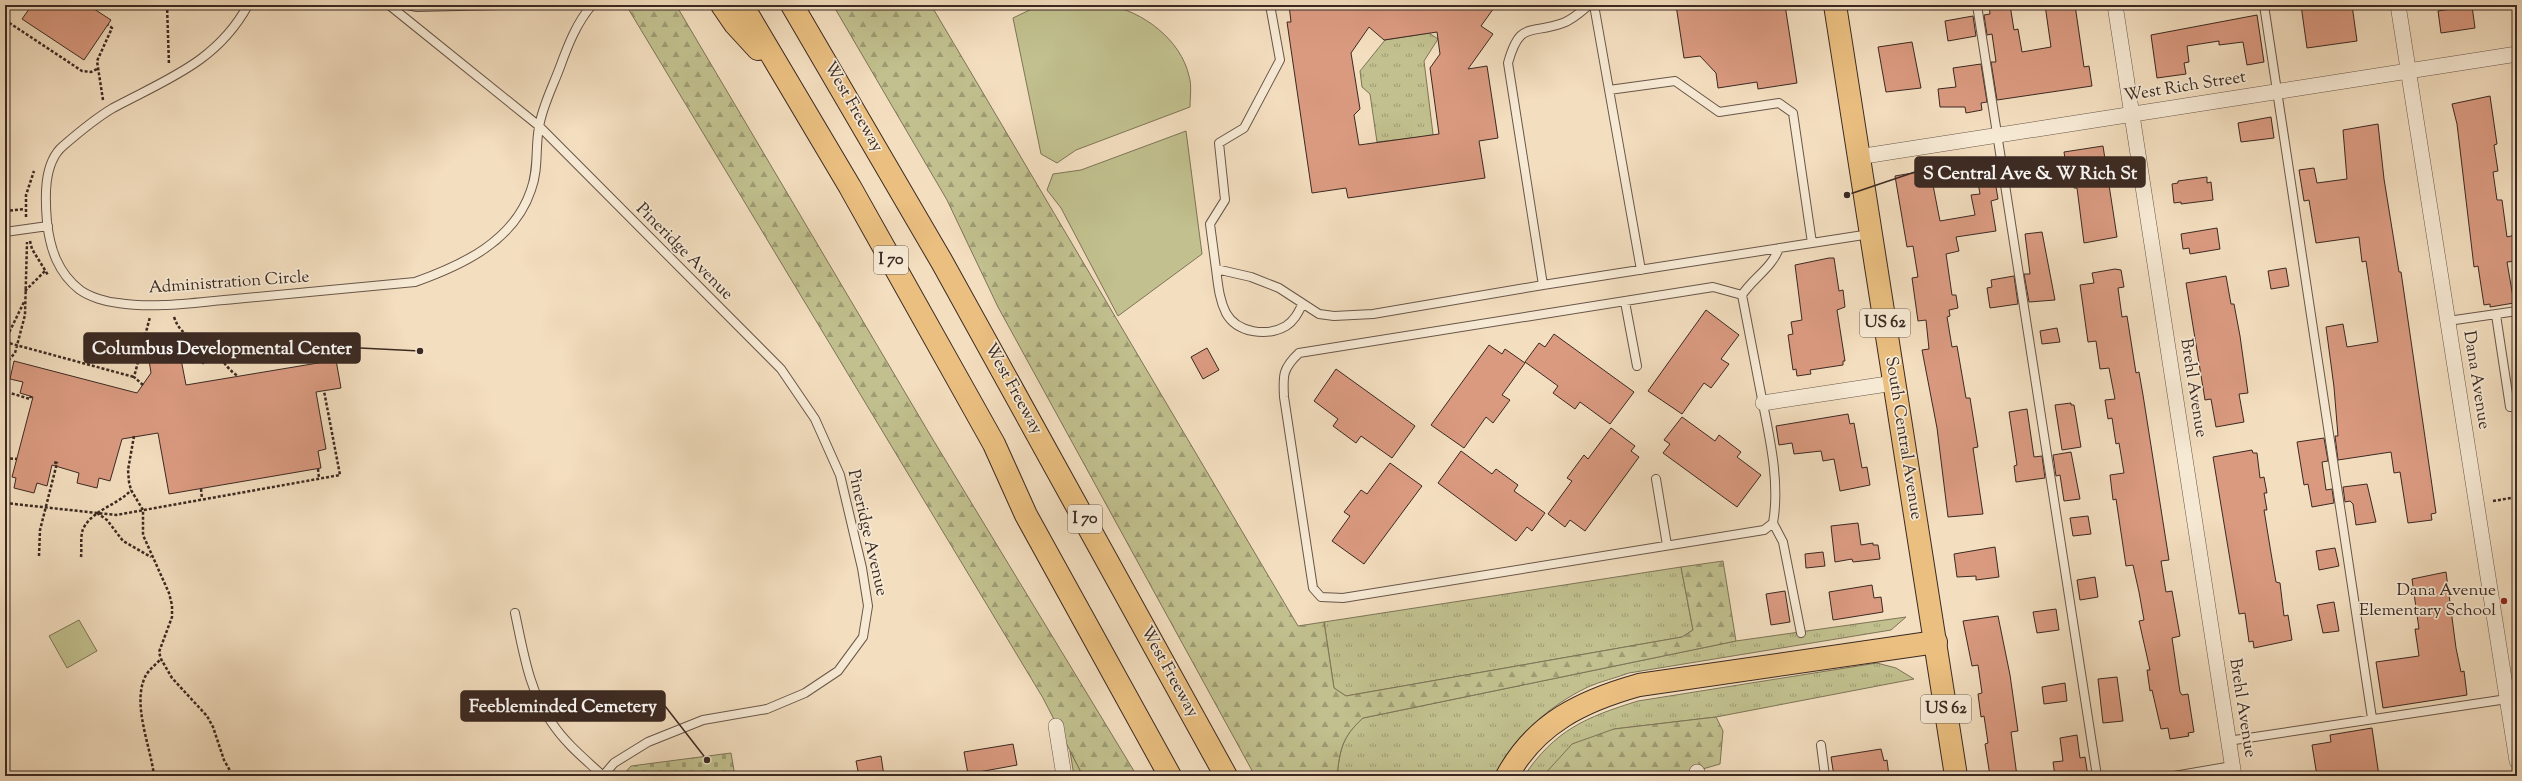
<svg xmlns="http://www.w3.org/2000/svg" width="2522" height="781" viewBox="0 0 2522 781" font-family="'Sorts Mill Goudy',serif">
<defs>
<pattern id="grass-tufts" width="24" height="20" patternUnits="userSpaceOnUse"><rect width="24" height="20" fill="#c1c08e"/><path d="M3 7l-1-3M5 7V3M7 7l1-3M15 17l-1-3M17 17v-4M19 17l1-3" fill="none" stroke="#9e9c74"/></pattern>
<pattern id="forest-firs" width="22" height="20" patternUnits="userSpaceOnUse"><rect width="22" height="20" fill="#c1c08e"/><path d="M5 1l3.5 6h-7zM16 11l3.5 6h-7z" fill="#9e9c74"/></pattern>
<pattern id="cemetery-stones" width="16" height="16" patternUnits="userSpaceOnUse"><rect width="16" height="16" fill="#c1c08e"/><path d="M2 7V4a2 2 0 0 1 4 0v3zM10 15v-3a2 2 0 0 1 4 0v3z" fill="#9e9c74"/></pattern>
</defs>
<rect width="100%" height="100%" fill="#f3debf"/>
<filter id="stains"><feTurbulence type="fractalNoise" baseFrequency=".005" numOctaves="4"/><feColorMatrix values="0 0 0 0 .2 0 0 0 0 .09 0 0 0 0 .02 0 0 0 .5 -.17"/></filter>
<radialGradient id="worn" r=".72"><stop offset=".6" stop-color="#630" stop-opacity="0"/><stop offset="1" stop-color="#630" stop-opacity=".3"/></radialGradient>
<path fill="url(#grass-tufts)" stroke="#7e7458" d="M1429,33L1438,39L1424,61L1434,142L1421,137L1377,142L1370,94L1362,87L1360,71L1385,40Z
M1681,567L1693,630L1682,637L1346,696L1334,688L1324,622Z
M1906,617L1891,630L1629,673C1616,678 1601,681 1588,687C1550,705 1513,737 1495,776H1337C1340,749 1342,737 1363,718L1736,641Z
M1877,663L1896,668L1914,679L1716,717L1614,729L1543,776H1524C1555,730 1586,717 1638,701Z
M1070,751L1083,776H1074Z"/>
<path fill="url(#forest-firs)" stroke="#7e7458" d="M626,5H676L929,433L1137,776H1083L1043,698Z
M833,5H931L1298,626L1324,622L1334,688L1346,696L1682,637L1693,630L1681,567L1723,561L1736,641L1363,718C1342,737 1340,749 1337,776H1255L998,307L947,200Z
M1716,717L1723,731L1720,764L1678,776H1543L1572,744L1614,729Z"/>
<path fill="url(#cemetery-stones)" stroke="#7e7458" d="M731,753L735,776H622L631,766Z"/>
<path fill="#c1c08e" stroke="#7e7458" d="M1040,5C1061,5 1086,2 1107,5C1143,11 1181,40 1189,76C1192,85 1190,97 1190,107L1076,150L1057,163L1041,154L1013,18Z
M1186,131L1202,254L1118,316L1061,208L1047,190L1053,174L1081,170Z
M79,620L97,651L67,668L49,636Z"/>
<path fill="#da9a80" stroke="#3b2922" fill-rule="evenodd" d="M32,5H88L111,20L84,60L22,19Z
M1289,5H1496L1481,26L1493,34L1468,69L1487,66L1498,138L1479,141L1485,178L1348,198L1346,188L1312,193L1287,22H1291ZM1369,27L1384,40L1437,32L1440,54L1430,68L1439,134L1359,145L1354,115L1360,109L1351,53Z
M1676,5H1785L1797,83L1758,89L1757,82L1718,88L1716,73L1700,56L1684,58Z
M1989,5H2010L2014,30L2018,29L2022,52L2051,47L2045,5H2075L2084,67L2089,66L2092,86L1997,100L1991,62H1996L1992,34L1987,35L1984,15L1990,14Z
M2301,5H2352L2357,41L2307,48Z
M2472,6L2475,28L2441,33L2438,11Z
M2257,15L2264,62L2247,65L2243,42L2219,45V41L2187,46L2189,62L2184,63L2186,74L2157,78L2151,35Z
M1973,16L1976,36L1948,41L1945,21Z
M1912,42L1921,88L1886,92L1878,47Z
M1981,64L1987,102L1981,103L1982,110L1966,113L1965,107H1940L1938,89L1956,87L1953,68Z
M2490,96L2497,144L2494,145L2498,171L2493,172L2497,200H2502L2507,237L2515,235L2517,238V261L2507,262L2514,303L2490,307V304L2484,305L2478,266L2474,267L2457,124L2452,104Z
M2271,117L2274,138L2241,142L2238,123Z
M2378,124L2384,179L2399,272H2401L2436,513L2431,514L2432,520L2408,523L2400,472L2394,473L2391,452L2338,460L2335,436H2338L2334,387L2326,327L2343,324L2347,347L2378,342L2366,261L2362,262L2359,237L2316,243L2309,200L2304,201L2299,170L2314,168L2317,183L2347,179L2343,130Z
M2103,146L2117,237L2084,243L2077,188H2074L2072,172L2067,173L2064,152Z
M1992,163L1998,199L1991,201L1996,231L1956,237L1959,251L1946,254L1952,295H1956L1958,308L1949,310L1950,316L1947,317L1952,347L1957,346L1966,398H1970L1978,447L1973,448L1983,514L1948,517L1937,428L1922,350L1929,349L1926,320L1918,321L1917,314L1912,278L1918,277L1913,246L1907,247L1895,176L1930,170L1940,221L1975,215L1971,195L1980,194L1975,166Z
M2207,177V183L2211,182L2213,200L2181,204V202L2174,203L2172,184L2178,183V181Z
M2217,228L2220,249L2190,254L2189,248L2183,249L2181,234Z
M2042,232L2055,300L2029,302L2024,274H2030L2025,234Z
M1829,258H1834L1839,291L1843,290L1845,307L1837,310L1845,361H1843V365L1810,370L1811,374L1797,376L1796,369L1793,370L1788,335L1793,334L1791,322L1802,320L1795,265Z
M2286,268L2289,286L2271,289L2268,271Z
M2115,269L2121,270L2124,287L2118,288L2122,317L2127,316L2136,373L2139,372L2143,395L2169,560L2161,561L2166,592L2172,591L2180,636L2172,638L2180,692L2182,695L2188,694L2194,732L2188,733L2189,736L2170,739L2168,728L2161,729L2152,690L2150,691L2147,670H2150L2139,621L2144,620L2139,592L2133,565L2126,566L2116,499L2113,500L2110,475L2124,473L2119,443L2116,444L2112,418L2108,419L2105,400L2115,399L2109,368L2100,369L2096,341L2088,342L2080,285L2094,283L2092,273Z
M2014,276L2018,304L1990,308L1987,288L1992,287L1991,280Z
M2226,276L2231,304H2234L2240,336L2248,393L2239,394L2244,422L2216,427L2211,399L2205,400L2186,283Z
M1706,310L1739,335L1721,359L1729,364L1711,388L1704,383L1682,414L1648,391Z
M2057,328L2060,342L2042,344L2040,331Z
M1554,334L1634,392L1610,424L1580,402L1575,409L1553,393L1558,386L1525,362L1539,343L1545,347Z
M1489,345L1502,354L1505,349L1525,363L1502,395L1510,400L1493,423L1486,417L1464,448L1431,425Z
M1207,348L1219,370L1203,379L1191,357Z
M180,354L186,385L336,360L341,388L316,392L326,449L318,451L321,468L169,494L158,433L122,439L110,481L99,478L97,488L77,483L79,473L52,465L47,486L37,483L34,493L14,488L16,478L12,477L33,397L20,393L23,382L10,379L14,361L137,393L151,373L149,360Z
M1336,369L1415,426L1392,458L1361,436L1356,443L1333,426L1338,419L1314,401Z
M2071,403V405H2074L2081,447L2062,450L2055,405Z
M2027,409L2034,457L2042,456L2045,478L2016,482L2014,466L2017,465L2009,412Z
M1848,414L1850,424L1854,423L1862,468L1867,467L1870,485L1840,491L1834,459L1823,461L1821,451L1794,454L1792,443L1779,445L1776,426Z
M1682,417L1715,441L1719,435L1741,452L1737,457L1761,475L1737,507L1663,453L1670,444L1664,440Z
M1611,428L1635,446L1631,451L1639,457L1585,531L1570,520L1565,527L1548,514L1572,481L1567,478L1584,455L1588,459Z
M2324,438L2328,461L2322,462L2326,490L2332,489L2334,503L2312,507L2308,484L2304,485L2297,442Z
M2252,450L2253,453H2257L2260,478L2264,477L2267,493H2264L2267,510H2264L2271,553L2276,582L2280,583L2284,616L2288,615L2292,640L2254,648L2253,641L2249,642L2245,613L2239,614L2213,457Z
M1461,451L1492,474L1496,469L1518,485L1514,491L1545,513L1532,531L1527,527L1516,541L1438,483Z
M2071,452L2080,499L2064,501L2060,475L2056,476L2053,455Z
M1390,463L1422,486L1364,564L1332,541L1350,516L1344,512L1361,490L1367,494Z
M2367,484L2376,522L2356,525L2353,504L2350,501L2345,502L2343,487Z
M2088,516L2091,534L2073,536L2070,518Z
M1858,523L1861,545L1873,543V545H1878L1880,559L1853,562L1852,559L1835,562L1831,526Z
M1995,547L1999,577L1976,580V576L1957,577L1954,554Z
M2335,548L2339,566L2319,570L2316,551Z
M1823,552L1825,566L1806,568L1805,554Z
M2446,572L2456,648L2461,672L2464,671L2467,695L2383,708L2376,662L2419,656L2415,629H2419L2412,579Z
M2095,577L2098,597L2080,600L2077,580Z
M1872,585L1874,598L1881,597L1883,612L1833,620L1829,592Z
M1785,591L1790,622L1771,625L1766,594Z
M2334,602L2339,631L2323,633L2317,605Z
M2056,609L2059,630L2037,633L2033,612Z
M1998,616L2010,675L2018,731L2011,732L2017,776H1990L1985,744L1988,743L1984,716L1981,717L1978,694L1982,693L1978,665L1972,666L1963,621Z
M2117,677L2123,721L2103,723L2098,679Z
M2065,683L2067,701L2044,704L2042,687Z
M2372,728L2379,776H2317L2312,745L2331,742L2330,735Z
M2077,735L2080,758L2085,757L2088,776H2055L2053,762L2063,761L2060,738Z
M1013,744L1017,765L968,774L964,752Z
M1881,749L1884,761L1887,760L1889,776H1834L1831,757Z
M881,756L884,776H859L856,761Z"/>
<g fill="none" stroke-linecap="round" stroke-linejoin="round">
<g stroke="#695649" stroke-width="10">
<path id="lane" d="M248,5C217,62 167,79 113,108C96,118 78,133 63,146C43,163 45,199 47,222C50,249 58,273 80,290C90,297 106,302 118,303C156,309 197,302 235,299C295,293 355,288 415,282C463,265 514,241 531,190C539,169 535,148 539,127C542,107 553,86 560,67C568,45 577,22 592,5
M389,5L539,126L781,369L815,419L840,475L862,568L868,606L863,637L838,671L805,693L767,709L703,720L648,742L614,763L603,776
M407,5L417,7L501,5
M1270,5L1280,60L1244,128L1219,143L1225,200L1210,224L1216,269L1251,277L1279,288L1319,314L1334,316L1373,314L1543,285
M1589,5C1582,11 1572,20 1563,23C1530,35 1520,20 1508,63L1543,285L1812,243
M1594,5L1641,270
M1977,5L2097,776
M2264,5L2372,718
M1609,90L1675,81L1719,112L1779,103L1793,113L1812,243L1870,234
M5,232L48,226
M1216,269C1218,284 1219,299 1226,313C1237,333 1267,337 1286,326C1294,321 1298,313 1302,305
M1713,287L1742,295C1749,330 1755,364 1762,399C1770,439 1780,483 1773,523L1764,530L1343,598L1321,597L1313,588L1284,397C1283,376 1282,369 1299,353Z
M1742,295C1753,278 1772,268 1779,248
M1625,302L1637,366
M2496,315L2510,407L2517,406
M2448,321L2517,311
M1656,479L1667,545
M1773,523L1783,542L1801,633
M515,613C523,650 529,692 552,723C566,744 585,759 603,776
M2228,741L2507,699
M1821,745L1825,776
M2174,776L2232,766"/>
</g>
<g stroke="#695649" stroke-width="16">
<path id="street" d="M2115,5L2234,776
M2398,5L2517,761
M1858,157L2517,54
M1763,403L1894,383
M1056,726L1064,776
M1697,772V776"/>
</g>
<g stroke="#3b2922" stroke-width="24">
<path id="primary" d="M1835,5L1956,776"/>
</g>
<g stroke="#3b2922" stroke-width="24">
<path id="highway" d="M722,5L735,24L758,49
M742,5L850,187L994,444L1026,515L1170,776
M792,5L942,262L1226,776
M1507,776C1536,723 1582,701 1639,685L1936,642"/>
</g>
<path stroke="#3b2922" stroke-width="2.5" stroke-dasharray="3 2" stroke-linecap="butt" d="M167,5L169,65
M5,20L82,71L91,72L97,69
M103,100L97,61L112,28L108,25
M5,211L25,209
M26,217V195L34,171
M30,241L32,249L48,275
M25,291L45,271
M174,317C182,340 195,334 210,346C221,356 225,368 238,376
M5,341L24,302
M200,341L191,355L203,363L212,349
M5,342L134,377
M5,364L15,353L25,315L27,242
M143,385L134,377L150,317
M5,389V403
M7,392L30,399L31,396
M134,436L128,470L129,482L131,490L143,510V535L169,593L172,605V617L159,652L161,659L172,678L207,716L213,727L224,760L233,776
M5,458L17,459
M318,469L319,478
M201,489L202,499
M2493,501L2517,497
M5,503L116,515L340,475L324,391
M97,513L107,520L123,541L151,557
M39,556L40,530L57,463L53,462
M81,557C82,549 80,536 83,529C93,509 117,506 131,490
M154,776C151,747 131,703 146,675C150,669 156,664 161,659"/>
<use href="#lane" stroke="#f7ead5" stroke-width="8"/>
<use href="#street" stroke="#f7ead5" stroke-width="15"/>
<use href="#primary" stroke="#eabf80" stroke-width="22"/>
<use href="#highway" stroke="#eabf80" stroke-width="22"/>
</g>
<circle fill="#8f2418" stroke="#f7ead5" stroke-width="1.5" cx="2504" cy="601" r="4"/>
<g text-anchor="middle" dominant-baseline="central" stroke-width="3.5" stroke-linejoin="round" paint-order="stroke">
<g fill="#f7ead5" stroke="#736358" stroke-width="1">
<rect x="874" y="246" width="34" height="28" rx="3"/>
<rect x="1860" y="309" width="50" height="28" rx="3"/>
<rect x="1068" y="505" width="34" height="28" rx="3"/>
<rect x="1921" y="695" width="50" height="28" rx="3"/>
</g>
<g font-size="16" font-weight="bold" fill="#3b2922">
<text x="891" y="260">I 70</text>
<text x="1885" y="323">US 62</text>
<text x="1085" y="519">I 70</text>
<text x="1946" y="709">US 62</text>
</g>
<g font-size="17" fill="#3b2922" stroke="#f7ead5">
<text transform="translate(2185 87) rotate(-9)">West Rich Street</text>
<text transform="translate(853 107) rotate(60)">West Freeway</text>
<text transform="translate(684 252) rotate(45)">Pineridge Avenue</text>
<text transform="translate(229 283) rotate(-4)">Administration Circle</text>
<text transform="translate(2476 380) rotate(81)">Dana Avenue</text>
<text transform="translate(2193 388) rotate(81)">Brehl Avenue</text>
<text transform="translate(1013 389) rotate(61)">West Freeway</text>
<text transform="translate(1903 438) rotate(81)">South Central Avenue</text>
<text transform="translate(867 533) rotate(77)">Pineridge Avenue</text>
<text transform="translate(1169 672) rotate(61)">West Freeway</text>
<text transform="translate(2242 708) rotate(81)">Brehl Avenue</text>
</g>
<g font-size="17" fill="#3b2922" stroke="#f7ead5" text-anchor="end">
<text x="2496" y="591">Dana Avenue<tspan x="2496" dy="20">Elementary School</tspan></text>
</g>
</g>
<path fill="none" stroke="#3b2922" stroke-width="1.5" d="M1847 195L1915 172M420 351L360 348M707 760L665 706"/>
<g fill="#3b2922" stroke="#f7ead5" stroke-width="1.5">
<circle cx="1847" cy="195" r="4"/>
<circle cx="420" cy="351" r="4"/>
<circle cx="707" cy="760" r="4"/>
</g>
<g fill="#3b2922" stroke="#3b2922" stroke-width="1.5">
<rect x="1915" y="157" width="230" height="30" rx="4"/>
<rect x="84" y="333" width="276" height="30" rx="4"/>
<rect x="461" y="691" width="204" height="30" rx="4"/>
</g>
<g font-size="18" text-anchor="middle" font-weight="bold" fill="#fff">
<text x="2030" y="179">S Central Ave &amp; W Rich St</text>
<text x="222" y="354">Columbus Developmental Center</text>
<text x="563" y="712">Feebleminded Cemetery</text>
</g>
<rect width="2522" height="781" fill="none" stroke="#f3debf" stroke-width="20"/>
<rect x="6" y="6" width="2510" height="769" fill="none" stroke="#3b2922" stroke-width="2"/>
<rect x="10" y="10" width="2502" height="761" fill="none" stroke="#3b2922"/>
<rect width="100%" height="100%" filter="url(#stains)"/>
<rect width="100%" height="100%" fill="url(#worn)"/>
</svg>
